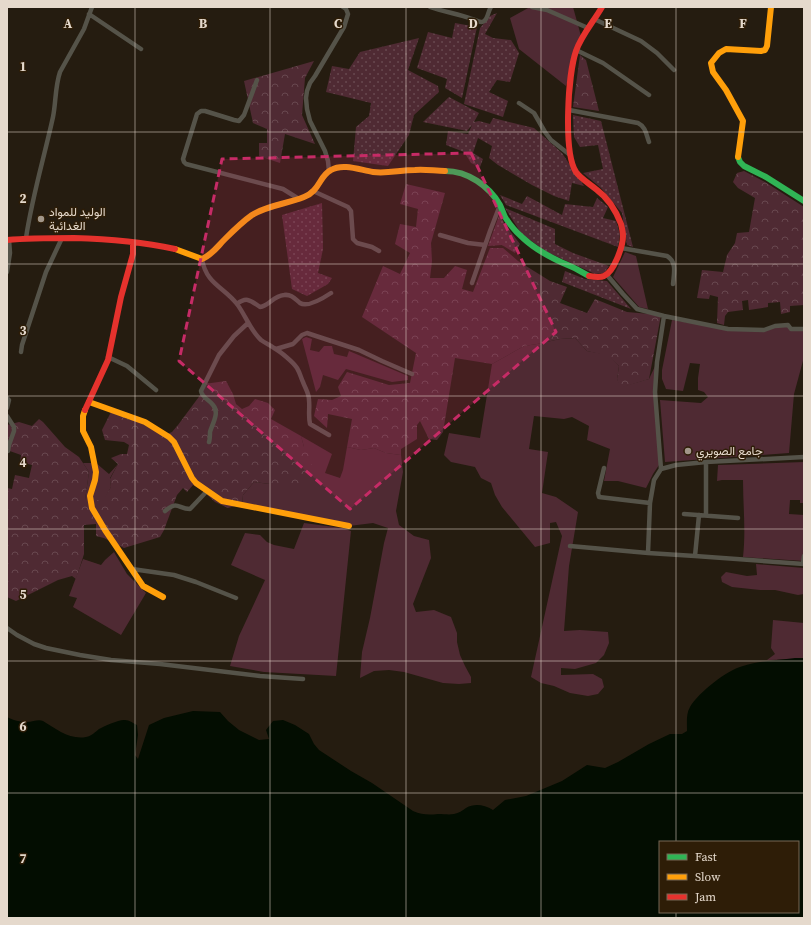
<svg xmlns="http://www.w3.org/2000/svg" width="811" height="925" viewBox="0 0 811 925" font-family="'Source Serif 4',Vazirmatn,serif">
<defs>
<pattern id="forest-crowns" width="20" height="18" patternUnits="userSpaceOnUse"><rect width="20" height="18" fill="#4f2a33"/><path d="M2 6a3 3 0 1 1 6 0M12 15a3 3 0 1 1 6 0" fill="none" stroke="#68484f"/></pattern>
<pattern id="park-dots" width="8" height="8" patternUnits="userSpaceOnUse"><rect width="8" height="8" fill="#4f2a33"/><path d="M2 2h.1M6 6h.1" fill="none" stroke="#68484f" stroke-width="1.8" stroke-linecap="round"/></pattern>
</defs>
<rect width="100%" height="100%" fill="#251c10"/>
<path fill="#4f2a33" d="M530,7H573L581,36L566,86L519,49L510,18Z
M625,252L636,256L648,309L639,307L613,277Z
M672,320L728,329L756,330L788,325L791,329H804V357L794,394L789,453L665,462L660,400L701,403L708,397L704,392L698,390V378L700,364L690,363L683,391L666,389L662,379V370Z
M306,337L312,339L310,350L319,352L324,346H332L334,354L347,357L349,351L408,376V380L392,382L346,369L338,380L323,375L320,387L316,392L302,339Z
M575,338L587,351L609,355L619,366L617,379L621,387L649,379L657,362L655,392L661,462L653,474L646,488L618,481H604L610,449L587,440L589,426L572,417L564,419L534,416L529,449L548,452L542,493L556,497L578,512L569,566L564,631L580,630L608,632L609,643L604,655L596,663L575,669L561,668V675L593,674L602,679L604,687L598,694L588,696L570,693L554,686L541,683L531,677L562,536L556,522L550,523V543L535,547L502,507L495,495L491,483L481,478L475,467L451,462L444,455L449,433L480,438L492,364L524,346L537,344L560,339Z
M301,436L332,454L325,473L340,478L343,470L347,447L361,450L374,448L386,453L401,455L403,472L396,511L399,525L414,536L429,540L431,558L413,604L416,612L434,610L451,617L457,633V642L460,655L465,666L471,677V683L459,684L443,683L404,672L389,670L374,671L360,678L362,652L370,618L384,543L388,528L373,523L349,526L242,504L243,495L254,482L270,484L304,447Z
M804,462V503H800V500H790L789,514L804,515V561L743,557C746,531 743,506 743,480H722L717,481L718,465Z
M83,463H96L109,474L118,464L110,478L111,487L104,500H85L89,472Z
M304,523L342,528L351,531L336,676L264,672L230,666L239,636L265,580L231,565L245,533L260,535L267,542L274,545L294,549Z
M114,552L127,574L146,593L121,635L73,607L77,598L69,596L83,559L101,565L105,560Z
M756,564L804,568V594L798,595L775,590H760L732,587L722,582L721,577L726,572L747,576L757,575Z
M773,620L804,623V659L767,660L775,654L771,648Z"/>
<path fill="url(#forest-crowns)" d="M580,55L586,60L599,111L573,107Z
M314,61L305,78L302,115L315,144L285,134L280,163L259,156V143H267V129L253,123L244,81Z
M744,171L765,182L804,207V305L790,306V312L781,314L780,302L768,303V307L749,310L748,300L742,301L743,310L728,312L725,316L724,325L717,323L718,297L710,295L709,299L697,298L702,270L723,272L727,255L735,243L737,233L749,232L755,198L738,188L733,182L737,173Z
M406,184L445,193L431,243L432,261L430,278H444L455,266L467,270L462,289L473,292L490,248H503L518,261L550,281L567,287L560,303L587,313L595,299L627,312L661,315L649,379L620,388L617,379L619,366L609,356L587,351L575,338L560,339L537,344L524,346L492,364L455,358L443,432L437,440L429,439L420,421L417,425V439L401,449V455L386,453L374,448L361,450L347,447L352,419L328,414L327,428L314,416L318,399L332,400L341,396L338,387L347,372L389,385L410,383L416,353L362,317L383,266L400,274L410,253L395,244L400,224L416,227L418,209L400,204Z
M226,381L233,394L236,404L242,409L249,406L255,399L268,403L275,410L271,419L301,436L304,447L312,457V470L301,485L290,489L270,484L254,482L243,495L242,504L228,508L215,502L203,491L193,485L187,492L183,488L177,495L164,530L160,537L124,548L104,538L96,536V524L84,525V554L76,579L72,576L58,580L16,601L7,597V488L12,489L15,475L29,478L32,465L20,462L21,455L7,450V425L19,422L32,426L39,419L43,422L65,447L79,457L89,472L85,500H103L111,487L110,479L118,464L111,458L121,454H127L129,445L124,442L105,440L102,430L112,410L127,419L145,422L165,435L172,432L178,425L201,394L204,384Z"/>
<path fill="url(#park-dots)" d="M497,13L485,34L493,38L511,40L519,53L510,82L497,80L489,92L508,101L503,117L464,104L480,28L490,16Z
M455,23L477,27L462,98L445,88L447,79L417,68L428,32L452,38Z
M419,38L408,70L438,86L439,92L414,115L409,135L388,166L353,161L356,127L369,116L371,103L326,92L332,66L349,69L360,52Z
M449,97L479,113L474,122L479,121L490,124L493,118L534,128L562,153L584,186L572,183L569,201L554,196L532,185L498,165L489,158L492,146L478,138L473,153L483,159L480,167L471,163L464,152L446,145L448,131L468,134L472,125L467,131L423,122Z
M573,115L601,121L633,247L627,245L622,213L601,188L583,173L603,169L598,145L580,147L574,137Z
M500,195L522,204L527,196L562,215L565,204L593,207L597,198L608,207L603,218L616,221L620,234L618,247L506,205Z
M322,203L323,249L318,273L332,278L328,284L307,296L292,289L282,215Z
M505,208L555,229V244L573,253L609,266L604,273L595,274L545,251L521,233Z
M500,213L504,223L520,244L515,253L502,245L488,246Z
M565,271L585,279L607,281L631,309L562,282Z"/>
<path fill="#030d01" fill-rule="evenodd" d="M795,658H804V918H7V717C12,720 21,722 27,722C33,722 38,719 43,721C56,729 70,740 86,737C92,736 95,732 99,729C104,726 120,719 125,720C129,720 133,723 137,725L138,735L135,755L138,759L149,725L164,718L193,711L220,712L228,721L239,730L259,740L269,739L266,730L273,721L283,720L295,725L309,734L314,744L319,750L351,771L372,783L413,811C422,815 429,815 438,814C444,814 449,815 454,814C459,813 462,811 466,808C475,803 484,805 493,810L505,800L526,796L562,781L587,765L605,768L618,762L649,744L670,734H682L687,731C687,722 686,714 690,707C699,692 727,670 743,666C760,661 777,660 795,658ZM660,842H798V912H660Z"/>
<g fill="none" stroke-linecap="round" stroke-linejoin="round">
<path stroke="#555349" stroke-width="4.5" d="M430,7C444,12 459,14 472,19C476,20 481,24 484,21C488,19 488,11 491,7
M532,7L547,10L588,28
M89,14L141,49
M594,19L641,41L657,53L674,70
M576,50L603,63L649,95
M257,80L244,115L239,121L234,120L205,111H201L197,114L183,159L184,162L186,164L283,189L299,199
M519,103L534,113L545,132L551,140L570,155
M569,110L638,123C646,127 646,134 649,142
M329,171L328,161L325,151L310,121L307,109L306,98L307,91L310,83L315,76L344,27L348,14L346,9L343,7
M313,191L348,207L351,211L353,239L357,243L372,247L379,251
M440,235L468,243L485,245
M26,238C32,197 44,158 53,117C56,102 55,87 60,72L84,29L92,7
M621,248L667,256C677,262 674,273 673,284
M202,259C206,284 224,287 237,304C246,316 250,330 261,340C265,343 270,345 274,348C281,352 293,362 297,368C300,373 301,378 303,382C305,388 309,393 309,400C310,408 308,415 310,424L329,435
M7,272L10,253L9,240
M607,275L623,294L637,309L664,316L728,329L764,330L775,326L788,325L791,329H804
M472,283L490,231L500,205
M237,304C247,296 251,301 260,307C269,306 273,296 284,295C292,294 295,299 300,303C308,308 325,297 331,293
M276,349L293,344L302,335L307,333L316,336L359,350L382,361L412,374
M21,352L22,345L46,272L62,238
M108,357L127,366L156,390
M7,398L9,400L7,408
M7,416L14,427V431L9,445L8,451
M209,442C210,439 210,435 210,432C212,424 220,413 213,405C210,400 202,398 201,391L219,355L234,336L248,323
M604,468L598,493L599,497L650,503
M661,469L655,392L657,362L664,316
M165,511C178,500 178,509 190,509L207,491
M684,514L738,518
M706,515V462
M570,546L648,553L695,556L804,564
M648,553L650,503L654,480L661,469L676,465L706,462L804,457
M695,556L699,515
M803,564L804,556
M132,569L174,575L196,582L236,598
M7,628L17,635L34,644L46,648L80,655L111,660L160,664L260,676L303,679"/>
<path stroke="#30b455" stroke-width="6" d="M738,157L740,162L744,166L766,177L804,201
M445,171C468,171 489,186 500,205C502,209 503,213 505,217C510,225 516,232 523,238C537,251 553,259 570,266C577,269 583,273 589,276"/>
<path stroke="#ff9f0a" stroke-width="6" d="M738,157L743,121L726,90L713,72L711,63L719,53L726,49L761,51L765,50L767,46L771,7
M175,249L202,259C212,255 217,247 225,239C233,231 242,222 252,215C268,205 287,204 304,197C320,191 319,176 331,170C343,163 360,170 373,172C387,174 400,170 415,170C425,169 435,171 445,171
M89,402L145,422L169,437L174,442L192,478L196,483L222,501L349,526
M85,410L83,416V431L91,447L96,472L95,480L90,496L92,508L105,530L143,586L163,597"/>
<path stroke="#e5322d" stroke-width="6" d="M7,240C29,238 52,238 74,238C108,239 142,242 175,249
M589,276C594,277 600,278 604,276C614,272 623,246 623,236C623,232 622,228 621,224C616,211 608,198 597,190C590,184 581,179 576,172C563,152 568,74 576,51C581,36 594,21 602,7
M85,410L108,360L121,297L133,254V243"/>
</g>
<path fill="#c62b66" fill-opacity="0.2" stroke="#c62b66" stroke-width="3" stroke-dasharray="8 5" stroke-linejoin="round" d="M471,153L556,332L350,509L179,361L222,159Z"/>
<path fill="none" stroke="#e5d9cc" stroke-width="1" stroke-opacity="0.55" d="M135,7V918M270,7V918M406,7V918M541,7V918M676,7V842M7,132H804M7,264H804M7,396H804M7,529H804M7,661H804M7,793H804M676,912V918"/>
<g fill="#a2978a" stroke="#2e1d07" stroke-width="1.5">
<circle cx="41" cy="219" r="4"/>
<circle cx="688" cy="451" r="4"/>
</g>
<g text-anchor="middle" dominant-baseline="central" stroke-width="3" stroke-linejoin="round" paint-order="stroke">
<g font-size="12" fill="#e5d9cc" stroke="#2e1d07" text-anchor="start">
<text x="49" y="212">الوليد للمواد<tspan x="49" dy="14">الغدائية</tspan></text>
<text x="696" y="451">جامع الصويري</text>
</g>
</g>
<g font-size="13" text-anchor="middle" font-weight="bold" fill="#e5d9cc" stroke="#2e1d07" stroke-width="3" stroke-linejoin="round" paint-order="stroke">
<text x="68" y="28">A</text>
<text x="203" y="28">B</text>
<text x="338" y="28">C</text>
<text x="473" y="28">D</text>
<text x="608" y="28">E</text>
<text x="743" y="28">F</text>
<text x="23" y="71">1</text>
<text x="23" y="203">2</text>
<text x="23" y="335">3</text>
<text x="23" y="467">4</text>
<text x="23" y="599">5</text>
<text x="23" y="731">6</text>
<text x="23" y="863">7</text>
</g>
<rect width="811" height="925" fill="none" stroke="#e5d9cc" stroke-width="16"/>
<rect x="659" y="841" width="140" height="72" fill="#2e1d07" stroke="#776856"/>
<rect x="667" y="854" width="20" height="6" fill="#30b455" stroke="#776856"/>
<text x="695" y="861" font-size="12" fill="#e5d9cc">Fast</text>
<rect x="667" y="874" width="20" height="6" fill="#ff9f0a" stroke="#776856"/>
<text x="695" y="881" font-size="12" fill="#e5d9cc">Slow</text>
<rect x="667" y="894" width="20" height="6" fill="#e5322d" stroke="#776856"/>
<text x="695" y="901" font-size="12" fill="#e5d9cc">Jam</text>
</svg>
